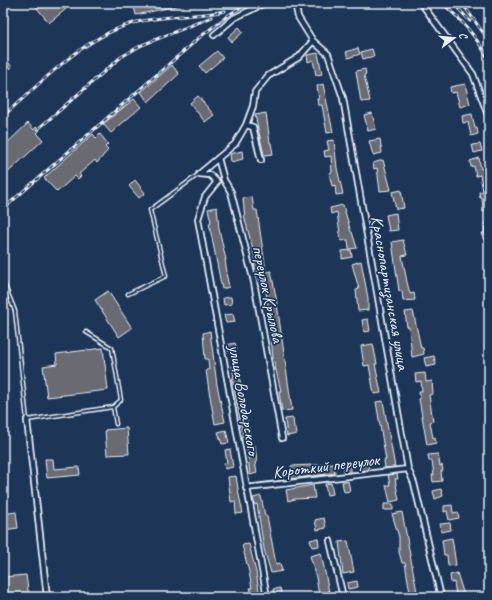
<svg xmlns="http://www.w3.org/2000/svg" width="492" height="600" viewBox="0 0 492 600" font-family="Caveat,sans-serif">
<rect width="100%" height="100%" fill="#1d3557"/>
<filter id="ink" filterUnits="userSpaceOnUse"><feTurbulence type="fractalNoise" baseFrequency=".025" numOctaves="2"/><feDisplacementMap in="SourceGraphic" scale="8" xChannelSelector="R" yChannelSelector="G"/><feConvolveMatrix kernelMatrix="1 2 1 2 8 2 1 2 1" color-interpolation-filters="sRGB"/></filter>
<g filter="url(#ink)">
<path fill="#6a6a73" stroke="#e8f1f8" d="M33,3H61L66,9L49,23Z
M133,3H181V5L136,15Z
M239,27L243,32L232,42L228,37Z
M358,48L360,54L348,58L346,52Z
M372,49L374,56L363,59L361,52Z
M217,51L223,58L205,73L199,66Z
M318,53L322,74L316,75L313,60L308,62L307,55Z
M3,56L12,67L3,75Z
M172,65L179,74L148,102L141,92Z
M365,69L366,74L364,75L370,101L361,102L356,71Z
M323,84L333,132L327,133L322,105H318L317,99H319L317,86Z
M465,84L470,104L460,107L456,92L451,93L450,87Z
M198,96L214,115L205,122L190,103Z
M134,99L141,107L111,133L103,124Z
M266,113L270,143H271L273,154L264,155L255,115Z
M372,113L376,129L368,131L364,115Z
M472,114L475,128H477L478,134L471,136L468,122L463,123L462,116Z
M28,123L34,130L36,127L40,130L37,133L43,140L3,177V147Z
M93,134L96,138L100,134L108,144L105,147L108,150L97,163L95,160L79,174L81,176L78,179L75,176L57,192L44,178Z
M380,139L382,153L373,155L369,141Z
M334,140L337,168L343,194L336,195L335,185L332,186L329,173L332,172L331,156L325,157L324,151L329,150L327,141Z
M480,144L482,151L474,153L472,145Z
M242,151L243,159L231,162L230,154Z
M479,158L481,169L484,168L486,173L489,211L483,212L482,198H480L479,192L483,191L480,175L476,176L474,166L471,167L470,161Z
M383,160L391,190L380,191L377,168L374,169L373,163Z
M135,180L145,193L139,198L129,186Z
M401,190L404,208L396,209L392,192Z
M252,197L254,210H257L266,272L271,271L276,297L292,410L282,411L279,391H281L273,358L266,291L263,292L257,268L255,269L254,262L256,261L245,220L243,198Z
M343,205L351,232H352L357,248L349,249L348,240L341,241L337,212L331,214L330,208Z
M217,207L219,229L226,260H225L227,273H226L229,287L222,289L211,233L209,223L211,222L208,209Z
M396,213L398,230L389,231L386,215Z
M484,223H489V247H487L485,239H483L482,233H485Z
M403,240L407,255L402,256L407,282L410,294L414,293L415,300L403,301L402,291H399L392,242Z
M351,250L352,257L342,259V251Z
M361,261L368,298V310L358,311L356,290L359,289L352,264Z
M108,291L132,328L119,337L95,300Z
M231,297L232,304L224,305L223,298Z
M413,311L421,348H423L424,354L412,357L409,327H407L405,312Z
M233,314L235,322L226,323L224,315Z
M368,319L370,331L364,332L362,320Z
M210,331L217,385L225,422L215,424L209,391L206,370H209L208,359H205L203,333Z
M235,343L237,350L228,351L227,345Z
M373,344L377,364H375L381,393L374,394L369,365L364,366L361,346Z
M103,348L108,390L47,397L43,366L57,364L56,354Z
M434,356L436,365L426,367L424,358Z
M239,365L241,392L251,439L244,440L232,378H234L232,366Z
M425,373L426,382L432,381L433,394L429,395L433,421L430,422L433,438L435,437L436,443L427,445L419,399H420L419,391H422L421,381L416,382L415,374Z
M383,401L395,467L385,468L384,460H386L376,402Z
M293,418L294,428H296L297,434L287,436L285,419Z
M127,428L129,454L107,455L105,430Z
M226,430L229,443L222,444L218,432Z
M255,446L257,462H255L257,473L250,475L247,447Z
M230,449L233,467L225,469L224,464L227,463L225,450Z
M438,454L440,466L442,465L443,471H441L442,481L433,482L432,475H434L432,461H429L428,455Z
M45,459H53L54,469L79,467L80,475L47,478Z
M344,462H350V472L344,473Z
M368,462L369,470L360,471L359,463Z
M334,464L335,473L291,479V466Z
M397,474L398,479H395L399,500L390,502L386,485H390L388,475Z
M236,476L239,495L243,513L236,514L235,501L231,502L228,477Z
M348,481L350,491L344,492L342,482Z
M331,483L333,494L327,495L325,484Z
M313,485L315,498L295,499L288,501L286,490Z
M441,489L443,496L435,499L433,491Z
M261,496L265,516H267L276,564L280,563L282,571L271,573L264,549L257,504L255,505L253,498Z
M384,504H393V510H384Z
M452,505L453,513L458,512L459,518L449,520L447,511L444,512V506Z
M16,512L18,528L3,530V514Z
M402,512L417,592L410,593L405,563H402L399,552V537L392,514Z
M324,518L326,528L317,530L315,520Z
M450,523L451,530L441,532L440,524Z
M318,538L319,546L312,547L310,540Z
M452,538L456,565L448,566L447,555H444L442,540Z
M348,541L354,572L343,574L339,542Z
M249,544L256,572L260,597H253L250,588H252L249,572L242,545Z
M321,553L329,592L319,595L315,572L310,556Z
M457,573L464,595L456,596L454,582L451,583L450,575Z
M26,575L29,597H3V577Z
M357,581L358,587L348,589L347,583Z
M280,588L282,595L274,596L273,589Z"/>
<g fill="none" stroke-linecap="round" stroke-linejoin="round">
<g stroke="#e8f1f8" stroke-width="5">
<path id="lane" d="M3,281L15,311L27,420L113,407L116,424
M128,294L166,276L150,210L199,174
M86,332L112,348L121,400L113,407"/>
</g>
<g stroke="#e8f1f8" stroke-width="8">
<path id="street" d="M295,3L298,17L313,41L328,54L343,98L408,469L414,483L441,597
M421,3L473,74L489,118
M214,35L234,18L265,3
M246,125L253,127L261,160
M218,158L224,180L231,192L254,282L282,438
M27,420L47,597
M246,488L408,469
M330,541L343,597
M267,597L198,219L205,197L217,182L210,175L199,174L235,144L246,125L253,106L255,92L268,76L299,57L313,41"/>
</g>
<use href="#lane" stroke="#1d3557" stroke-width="2"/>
<use href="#street" stroke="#1d3557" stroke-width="4.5"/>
<g stroke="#e8f1f8" stroke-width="3">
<path id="rail" d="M442,3C462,20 477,37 489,60
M453,3L470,21
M462,3L489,41
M3,116C44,81 83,36 137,22C166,15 196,17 225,11
M38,129L121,57L142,45L212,17
M3,211L11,202L200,37L230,14L248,3"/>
</g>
<use href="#rail" stroke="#1d3557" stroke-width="1.5" stroke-dasharray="4.5" stroke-linecap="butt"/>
</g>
</g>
<g text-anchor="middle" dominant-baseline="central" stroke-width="3.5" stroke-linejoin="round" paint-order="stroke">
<g font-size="17" fill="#e8f1f8" stroke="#1d3557">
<text transform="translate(390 293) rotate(80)">Краснопартизанская улица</text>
<text transform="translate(268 294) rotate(78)">переулок Крылова</text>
<text transform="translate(244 400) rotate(80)">улица Володарского</text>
<text transform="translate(326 466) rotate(-7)">Короткий переулок</text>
</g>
</g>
<rect width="492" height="600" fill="none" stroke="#1d3557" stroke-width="16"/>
<rect x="8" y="8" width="476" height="584" fill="none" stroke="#e8f1f8" stroke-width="1.5" filter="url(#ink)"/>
<g transform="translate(454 38) rotate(74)" stroke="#1d3557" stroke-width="3" paint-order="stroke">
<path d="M0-3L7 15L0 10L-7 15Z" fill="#e8f1f8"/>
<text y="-6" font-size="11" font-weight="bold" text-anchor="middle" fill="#e8f1f8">С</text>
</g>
</svg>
